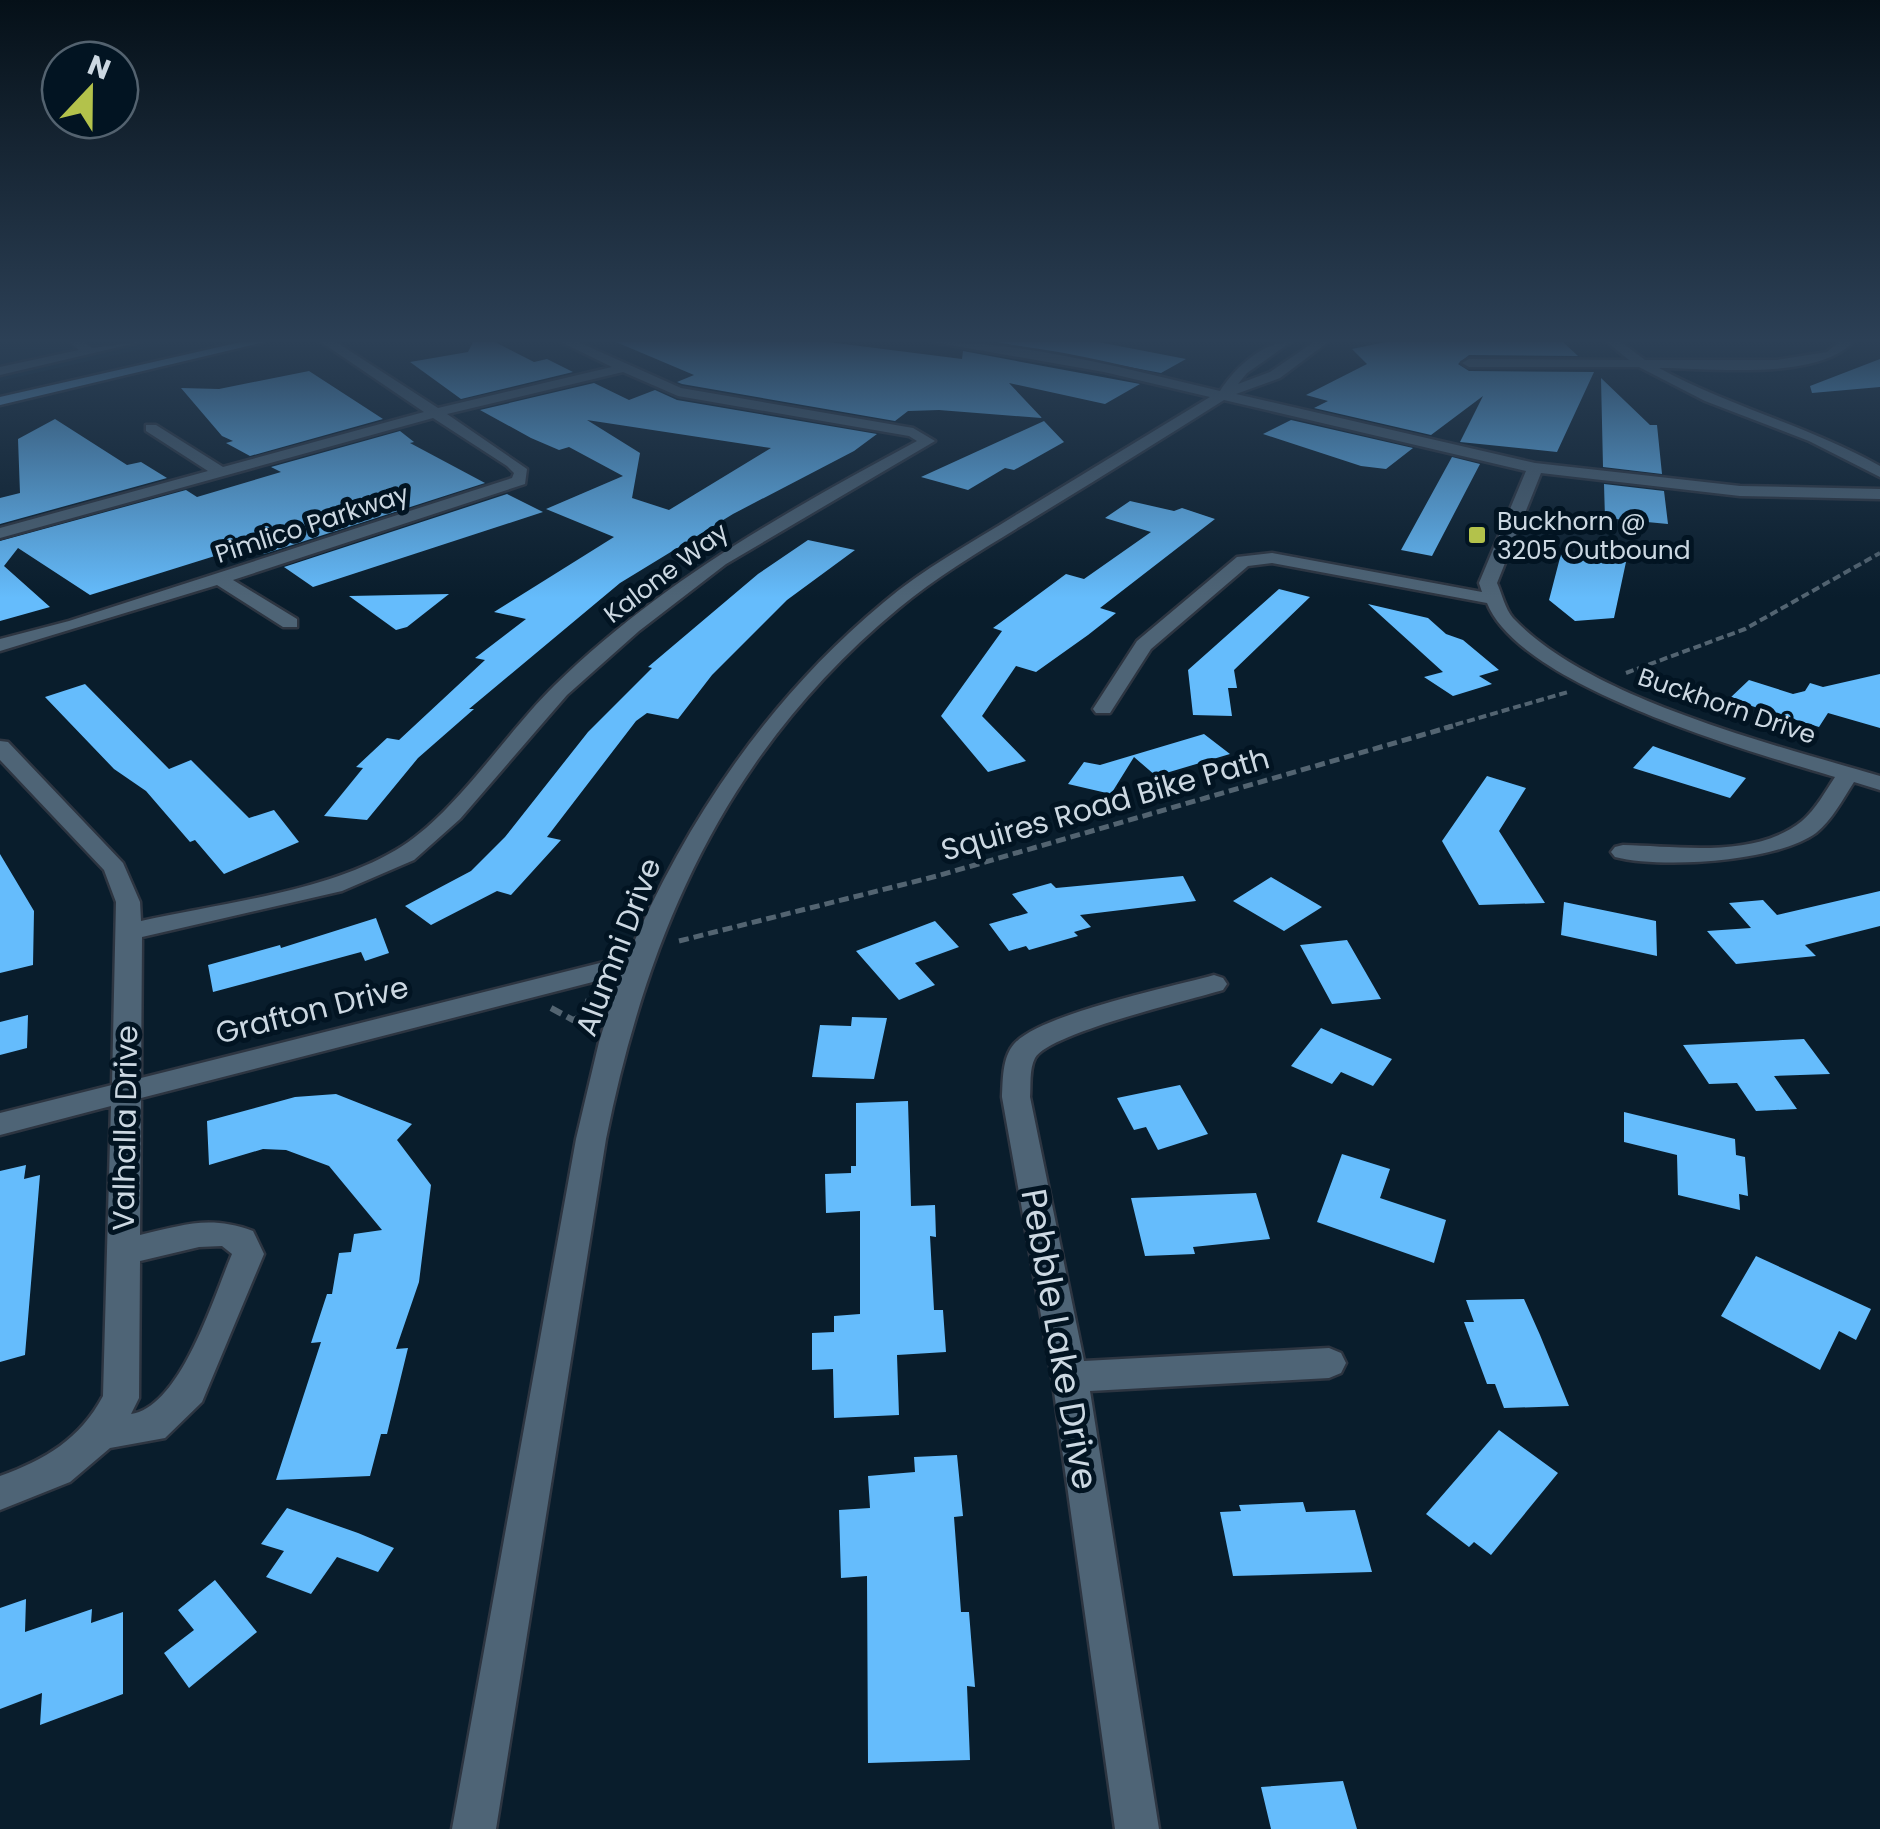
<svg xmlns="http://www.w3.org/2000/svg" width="1880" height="1829" viewBox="0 0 1880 1829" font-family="Poppins,sans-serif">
<rect width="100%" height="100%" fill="#091d2c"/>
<path fill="#0c283a" d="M0,342H173L0,381Z"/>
<path fill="#65bcfc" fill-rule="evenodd" d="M473,342H495L534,362L547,359L573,372L461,399L410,362L468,352Z
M616,342H828L962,359L963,351L1140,384L1105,404L1009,383L1042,418L939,410L908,411L895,421L682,384L677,382L694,375Z
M997,342H1098L1186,359L1161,373Z
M1386,342H1563L1578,356L1469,355L1458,364L1469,371L1594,372L1557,452L1460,442L1483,396L1431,435L1314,408L1328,401L1306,395L1367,364L1352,349Z
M1880,359V387L1812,393L1810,386Z
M309,371L383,419L250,456L226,443L233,441L222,436L181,388L219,389Z
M1601,378L1650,425H1657L1662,474L1603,467Z
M594,383L629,400L655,390L677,400L877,434L854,451L733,514L620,583L469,709H474L418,758L367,820L324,816L363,768L356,767L387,738L399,740L485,660L475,658L526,619L494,612L614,537L546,509L623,476L569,447L559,450L531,438L480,410ZM587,420L771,448L669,510L632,498L640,453Z
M55,419L127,465L141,462L167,478L0,524V498L20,493L18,439Z
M1291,420L1413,448L1386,469L1361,466L1263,434Z
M1044,421L1064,442L1014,470L1005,468L968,490L921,477Z
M400,431L414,442L410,443L485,483L264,554L250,545L90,595L18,548L4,566L50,607L0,621V541L186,490L197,497L281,472L271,467Z
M1452,457L1480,464L1432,556L1401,550Z
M1604,484L1664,491L1668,524L1605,518Z
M507,494L543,512L313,587L284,567Z
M1130,501L1174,511L1182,508L1215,519L1100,608L1116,613L1088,635L1036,672L1016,666L982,716L1026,761L988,772L941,716L1002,631L993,628L1066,574L1084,579L1151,532L1105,518Z
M808,540L855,550L787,600L712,675L678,719L647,713L636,721L547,837L561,840L511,895L497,891L431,925L405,906L471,871L505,837L588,732L652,668L648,667L758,574Z
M1562,550L1626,562L1614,618L1575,621L1549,600Z
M1279,589L1310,597L1234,670L1237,688H1228L1232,716L1193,715L1188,670Z
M449,594L407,627L396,630L349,596Z
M1368,604L1428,618L1446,634L1463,640L1499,670L1479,676L1492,684L1453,696L1424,677L1443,672Z
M1880,674V728L1828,713L1819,727L1729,699L1749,680L1793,694L1805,691L1810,683L1823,687Z
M85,684L169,769L191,760L249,818L274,810L299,842L224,874L195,840L190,842L146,791L114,769L45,697Z
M1204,734L1230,754L1156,776L1134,757L1111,794L1068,784L1084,762L1100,765Z
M1653,746L1661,749L1746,778L1730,798L1633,768Z
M1487,776L1526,788L1499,831L1545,903L1479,905L1442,841Z
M0,854L34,911L33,965L0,973Z
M1183,876L1196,901L1080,915L1091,927L1074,932L1078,936L1029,950L1026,946L1009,951L989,924L1028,913L1012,894L1051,883L1056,888Z
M1271,877L1322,907L1284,931L1233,901Z
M1880,891V926L1805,945L1816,956L1736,964L1707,931L1751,928L1729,903L1763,900L1777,915Z
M1564,902L1656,921L1657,956L1561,935Z
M376,918L389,953L365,961L361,952L213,992L208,965L280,945L281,948Z
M935,921L959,947L915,963L935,985L899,1000L856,951Z
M1347,940L1381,999L1332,1004L1300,945Z
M28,1015L27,1048L0,1055V1022Z
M852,1017L887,1018L874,1079L812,1077L820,1025L851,1026Z
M1321,1028L1392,1059L1373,1086L1341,1072L1332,1084L1291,1066Z
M1804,1039L1830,1074L1774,1076L1797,1109L1756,1111L1737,1083L1709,1084L1683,1045Z
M1180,1085L1208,1134L1158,1150L1146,1127L1134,1130L1117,1098Z
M336,1094L412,1124L397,1140L431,1185L419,1282L396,1349L408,1348L387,1434H381L370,1476L276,1480L321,1342L311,1343L327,1294H332L339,1253L351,1252L354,1234L382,1230L329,1166L286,1150L263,1149L209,1165L207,1121L295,1097Z
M908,1101L911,1206L935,1205L936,1237L930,1236L934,1310H943L946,1352L897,1355L899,1415L834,1418L833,1369L812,1370V1333L834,1332V1316L860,1314V1211L826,1213L825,1174L851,1173V1166H856V1103Z
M1624,1112L1735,1139L1736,1155L1745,1157L1748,1196L1739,1194L1740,1210L1678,1195L1677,1155L1624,1142Z
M1342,1154L1390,1169L1380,1198L1446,1220L1434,1263L1317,1222Z
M26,1165L24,1179L40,1175L25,1355L0,1362V1171Z
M1256,1193L1270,1239L1193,1247L1195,1254L1145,1256L1131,1198Z
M1756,1256L1871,1309L1856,1340L1839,1331L1820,1370L1721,1316Z
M1524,1299L1540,1335L1569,1406L1504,1408L1495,1384H1487L1464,1322H1474L1466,1300Z
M1499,1430L1558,1473L1491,1555L1474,1542L1469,1547L1426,1514Z
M957,1455L963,1516L954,1517L961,1612H969L975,1687L967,1686L970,1760L868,1763L867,1576L841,1578L839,1510L870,1508L868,1476L915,1472L914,1457Z
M1303,1502L1306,1512L1355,1510L1372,1572L1233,1576L1220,1512L1241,1511L1239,1505Z
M287,1508L358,1533L394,1548L378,1572L337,1557L311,1594L266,1577L284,1551L261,1544Z
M215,1580L257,1632L189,1688L164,1653L194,1630L178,1610Z
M26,1599L25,1632L92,1609L91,1623L123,1612V1694L40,1725L42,1693L0,1709V1608Z
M1343,1781L1357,1829H1271L1261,1787Z"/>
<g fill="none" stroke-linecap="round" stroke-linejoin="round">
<g stroke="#2d3541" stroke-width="5">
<path id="minor" d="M70,342H84L92,348L140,342L0,375V367L79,350Z
M321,342H336L438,408L612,367L561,342H578L681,388L913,428L935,441L726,564L639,631L567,695L460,819L414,860L342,891L142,937L141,1078L628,956C686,820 769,698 883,603C923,569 971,543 1016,515C1081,476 1145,436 1210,397L1104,372L933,342C1029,342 1127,369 1220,391C1235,368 1262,342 1291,342L1247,373L1238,384L1270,372L1314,342H1328L1280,378L1236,394L1535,463L1740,486L1880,489V499L1740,496L1541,473L1497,583C1502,594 1505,609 1513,618C1589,699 1775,745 1880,776V790L1854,782C1843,799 1832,820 1816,833C1776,862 1662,869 1615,857L1611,852L1615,847L1623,845C1678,846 1755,859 1802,821C1816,809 1825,792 1835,777C1752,752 1520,687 1487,603L1272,563L1248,566L1151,649L1110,713H1096L1093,709L1137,641L1237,557L1272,553L1482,592L1479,583L1526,471L1224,400C1162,439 1100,478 1037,516C990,545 941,573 899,608C728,749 648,929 606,1139L496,1829H452L576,1139L599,1042L620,975L141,1098L140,1235C184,1225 209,1215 253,1231L264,1254L202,1402L165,1438L110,1448L70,1482L0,1510V1476C45,1460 80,1439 103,1396L111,1106L0,1135V1113L112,1085L116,902L104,870L0,760V741L8,742L123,863L140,902L141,921C222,903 325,892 396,850C454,816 505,734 554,686C660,582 787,511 917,441L909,436L678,396L623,372L447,414L527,469L525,484L233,580L297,619V627H283L217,585L0,651V639L69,621L512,478L514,473L507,466L433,418L0,538V528L208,471L146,431V425H156L223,467L424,412ZM222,1246L232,1254C214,1296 181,1407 131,1414L139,1398L140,1261L199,1247Z
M1607,342H1621L1645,360H1777L1827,352L1839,342H1853C1816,381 1711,368 1659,368C1730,407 1809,426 1880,466V477L1809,441L1705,401L1639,367H1469L1462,363L1469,359L1629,360Z
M1214,975L1223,978L1227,984L1223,990C1190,1000 1049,1033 1035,1058C1029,1069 1031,1086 1030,1097L1084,1361L1329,1348L1341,1353L1346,1363L1341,1373L1329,1378L1090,1391L1159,1829H1115L1052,1377L1002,1097C1003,1080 1002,1058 1014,1044C1040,1014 1172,987 1214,975Z"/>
</g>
<g stroke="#2d3541" stroke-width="5">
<path id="major" d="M241,342H264L0,405V397Z"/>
</g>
<path stroke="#536471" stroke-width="4" stroke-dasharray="8 4" stroke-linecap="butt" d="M1626,673L1745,629L1880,553
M1444,728L1568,692"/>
<path stroke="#536471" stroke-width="5" stroke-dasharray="10 5" stroke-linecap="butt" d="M679,941L937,876L1453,726
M586,1007L588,999"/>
<path stroke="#536471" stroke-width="6" stroke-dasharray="12 6" stroke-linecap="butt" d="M551,1008L573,1020L585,1015L587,1005"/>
<use href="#minor" fill="#4e6476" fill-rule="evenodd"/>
<use href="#major" fill="#619bc8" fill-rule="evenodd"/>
</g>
<linearGradient id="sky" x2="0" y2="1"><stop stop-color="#051018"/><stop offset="0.57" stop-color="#2c4056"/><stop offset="1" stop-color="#2c4056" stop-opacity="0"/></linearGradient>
<rect width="1880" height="598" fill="url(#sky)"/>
<rect fill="#b3c24b" stroke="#021422" stroke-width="4" x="1467" y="525" width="20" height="20" rx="5"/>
<g text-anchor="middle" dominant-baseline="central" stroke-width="10" stroke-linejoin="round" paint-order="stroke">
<g font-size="25" fill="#ccd8e2" stroke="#021422" text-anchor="start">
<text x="1497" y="521">Buckhorn @<tspan x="1497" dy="29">3205 Outbound</tspan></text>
</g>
<g font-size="25" fill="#ccd8e2" stroke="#021422">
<text transform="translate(312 524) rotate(-18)">Pimlico Parkway</text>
<text transform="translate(666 573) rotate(-37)">Kalone Way</text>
<text transform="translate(1727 706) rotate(19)">Buckhorn Drive</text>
</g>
<g font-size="30" fill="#ccd8e2" stroke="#021422">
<text transform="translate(1105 804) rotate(-16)">Squires Road Bike Path</text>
<text transform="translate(618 947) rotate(-69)">Alumni Drive</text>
<text transform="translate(312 1010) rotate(-14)">Grafton Drive</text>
<text transform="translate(125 1128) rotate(-89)">Valhalla Drive</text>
</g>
<g font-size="35" fill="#ccd8e2" stroke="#021422">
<text transform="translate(1060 1339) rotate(80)">Pebble Lake Drive</text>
</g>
</g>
<g transform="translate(90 90) rotate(22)"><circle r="48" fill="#021422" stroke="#53626f" stroke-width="2.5"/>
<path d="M0-8L18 38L0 25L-18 38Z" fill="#b3c24b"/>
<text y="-15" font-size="28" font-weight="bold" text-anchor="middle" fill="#ccd8e2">N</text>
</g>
</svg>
